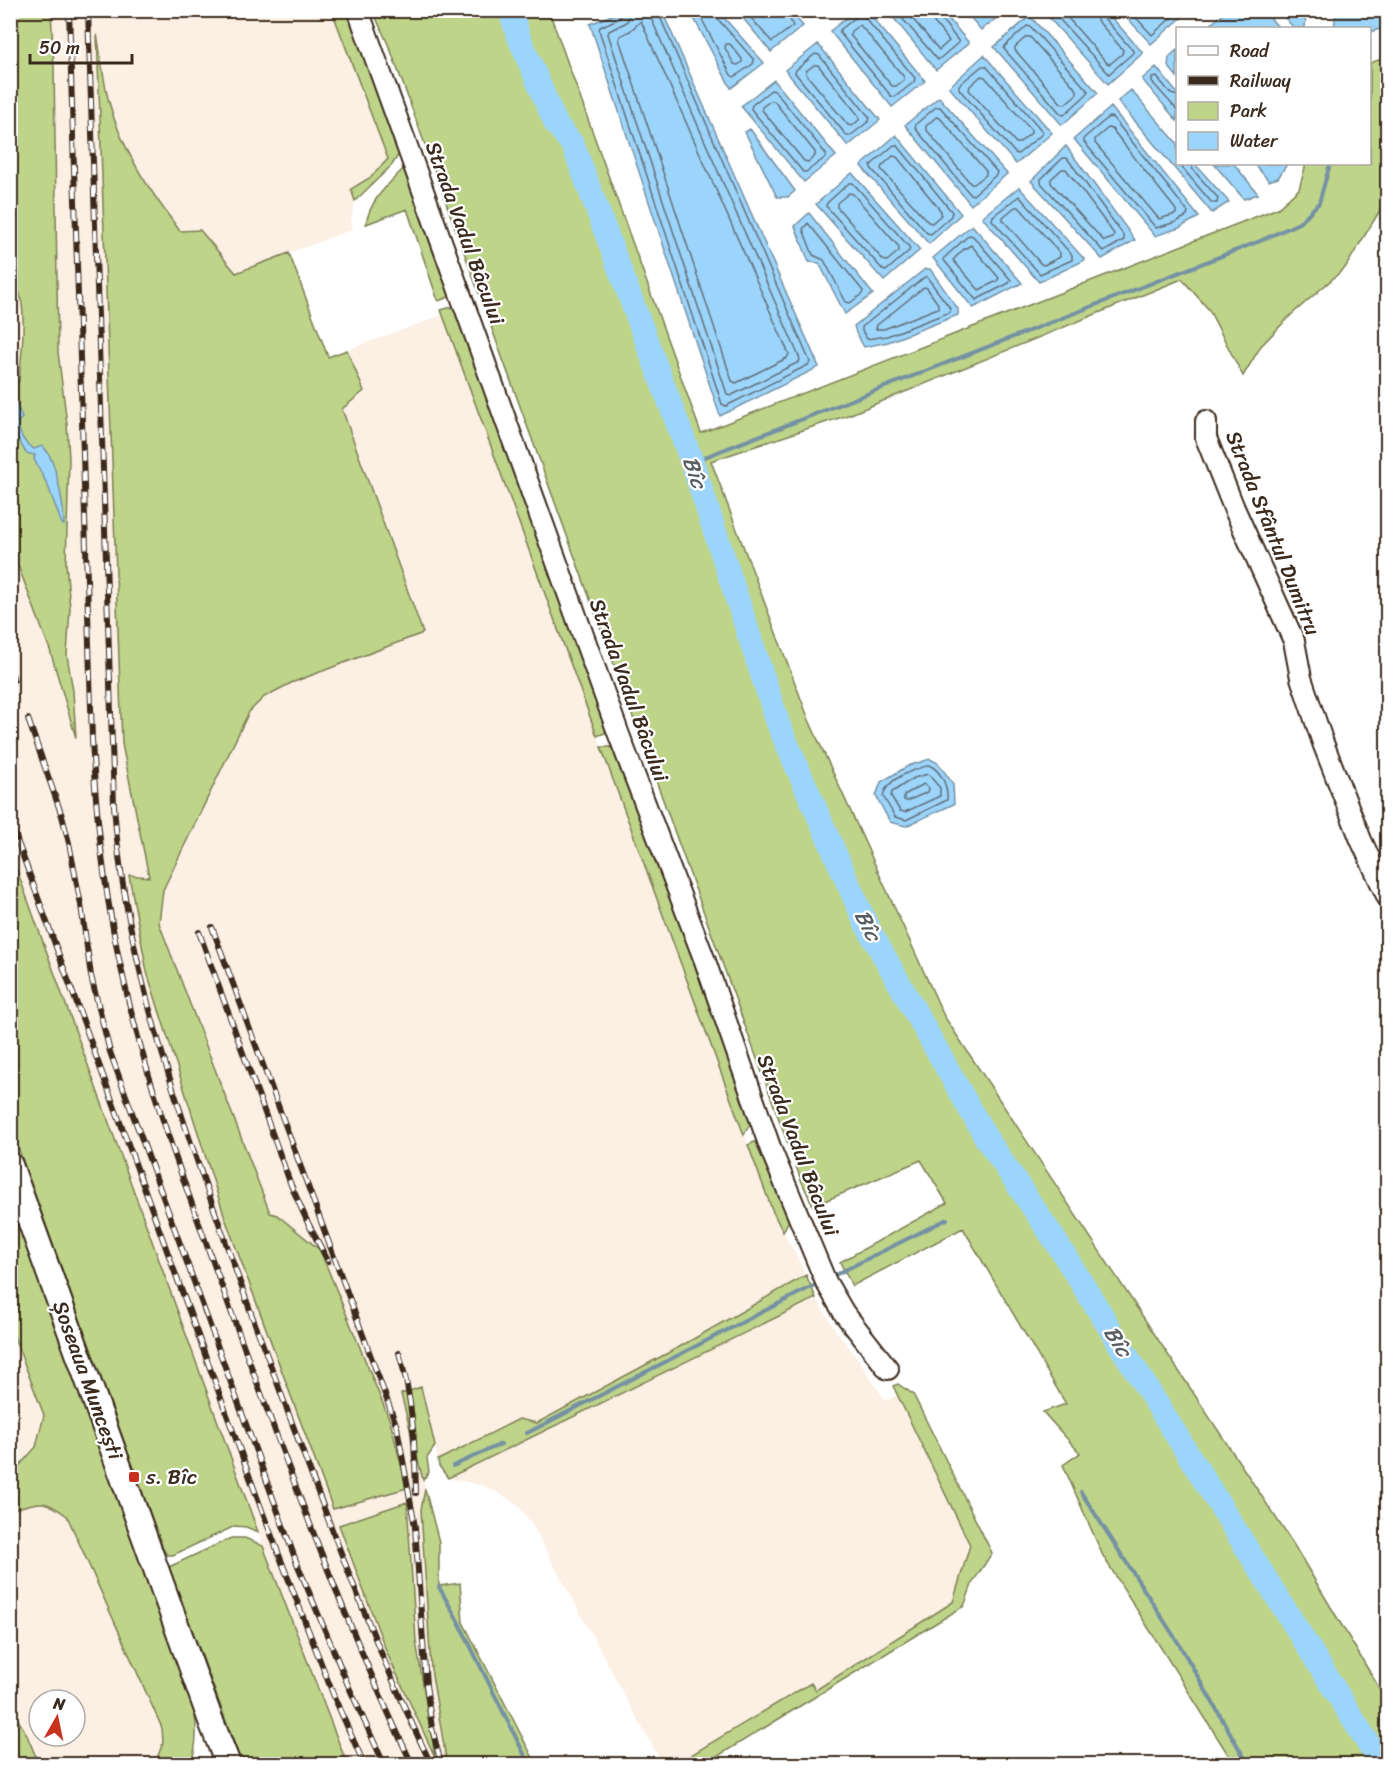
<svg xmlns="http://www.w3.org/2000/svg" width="1398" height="1775" viewBox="0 0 1398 1775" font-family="Sriracha,sans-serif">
<rect width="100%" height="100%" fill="#fff"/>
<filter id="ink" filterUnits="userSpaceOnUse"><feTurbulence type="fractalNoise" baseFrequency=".0167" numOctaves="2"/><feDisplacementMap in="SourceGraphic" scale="12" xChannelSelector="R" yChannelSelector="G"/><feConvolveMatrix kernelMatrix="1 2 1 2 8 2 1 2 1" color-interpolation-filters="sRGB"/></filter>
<g filter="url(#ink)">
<path fill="#fcefe4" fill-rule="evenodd" d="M11,11H332L388,160L371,177L351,189L355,201L351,220L353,229L236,273L200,230L180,231L151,193L133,164L109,102L97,40L122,744L150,877L163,889L248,712L264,697L291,683L423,633L342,409L364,391L347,350L443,315L773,1212L806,1275L681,1346L537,1424L519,1419L438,1460L421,1387L401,1394L439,1542V1627L470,1764H347L263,1546L11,854Z
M816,1298L836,1331L858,1359L885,1401L897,1395L970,1545L953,1602L815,1690L811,1683L676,1764H662L534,1528L520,1507L501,1494L481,1485L448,1478Z
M10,1329L107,1578L157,1692L170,1751L159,1764H11ZM39,1700H75V1736H39Z"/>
<path fill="#bed489" stroke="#7c7f54" stroke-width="1.5" d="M10,11H51L54,67L58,352L67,424L69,459L66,563L70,608L67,655L73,691L76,738L50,650L11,547V389L19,381C21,359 30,297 13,282L11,266Z
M332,11H349L401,151L392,165L355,201L351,189L371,177L388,159Z
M373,11H549L701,433L1278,208L1299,189L1306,164H1370V63L1387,57V199L1345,268L1291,315L1261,346L1243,376L1209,310L1182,279L851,414L711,461L809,720L944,1016L1292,1542L1387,1701V1764H1234L1103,1556L1063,1465L1080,1453L1043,1412L1066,1404L963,1228L852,1286L840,1262L947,1203L921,1160L813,1206L801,1180L391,51Z
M97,34C101,56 103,80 109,102C122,151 150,191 180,231L200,230L236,273L289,253L328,357L347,350L364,391L342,409L423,633L291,683L264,697L249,712L163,890L159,923L270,1213L277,1215L320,1250L390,1421L407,1488L333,1509L225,1218L147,972L129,875L149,877L122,744Z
M406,166L453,292L449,297L438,301L407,209L366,224C370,199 389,184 406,166Z
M459,305L608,719L605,733L597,736L441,310Z
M601,747H610L622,757L690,944L751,1122L744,1135Z
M11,854L258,1532L246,1527L235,1526L173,1555H167L163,1549L11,1128Z
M759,1140L790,1218L783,1232L773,1212L748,1145Z
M10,1191L193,1702C197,1724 198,1742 191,1764H151L155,1763L163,1743L162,1728L67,1516C42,1497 39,1502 11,1510V1475L36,1447L44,1415L11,1329Z
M806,1275L816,1298L448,1478L439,1466L438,1460L519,1419L537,1423L681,1346Z
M898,1384L913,1394L992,1553L973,1582L964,1606L705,1764H676L811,1683L816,1690L953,1602L970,1545L893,1386Z
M421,1387L435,1446L427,1458L429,1472L423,1480L401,1394Z
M425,1489L439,1542V1586L460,1583L463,1622L536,1764H447L431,1669L421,1510Z
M407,1502L416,1641L435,1757L387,1653L339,1525Z
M231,1538H245L263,1546L347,1764H242L169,1567Z
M10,1706L26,1733L39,1764H11Z"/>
<path fill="#9cd5fc" stroke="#7591a3" stroke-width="1.5" d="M624,10L662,11L819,367L720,416L590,24Z
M1184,10L1187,13L1151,44L1121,11Z
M690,11H718L764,63L731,88Z
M737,11H790L803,26L771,52Z
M855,11H867L925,81L892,107L830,31Z
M888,11H942L969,43L936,70Z
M965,11H1006L981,30Z
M1043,11H1106L1143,53L1108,84Z
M1264,11L1279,28L1208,27L1226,11Z
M1279,11H1306L1305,28H1294Z
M1336,11H1387V27L1370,32V28H1334Z
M1030,16L1098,93L1062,125L994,47Z
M818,44L880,120L848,146L785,70Z
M1177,50V77L1168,66L1169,57Z
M984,55L1052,133L1016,164L949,87Z
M1156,67L1177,93V121L1142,79Z
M774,80L836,156L804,182L741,106Z
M1131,90L1177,143L1178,164H1195L1229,202L1212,213L1118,101Z
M939,97L1007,174L971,205L905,125Z
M1111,107L1199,217L1179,228L1155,236L1074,139Z
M750,129L795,191L788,197H777L745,132Z
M896,135L961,214L929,244L861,166Z
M1066,146L1135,240L1102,259L1031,181Z
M1214,164H1234L1258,194L1244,199Z
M1254,164H1287L1278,178L1269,181Z
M852,173L920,250L884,281L816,204Z
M1019,187L1085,260L1039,282L982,217Z
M809,213L873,294L845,314L819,263L809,262L795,226Z
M972,225L1022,283L973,308L933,258Z
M925,269H930L958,309V315L888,342L864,347L856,333L854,326Z
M10,386L22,418L18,422C19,433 23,443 34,449L42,446C56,455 64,508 64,525L62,524L48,486L34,459L35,455L26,453L11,426Z
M930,759L938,763L953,784L954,804L906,826L890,822L876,796L881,782L908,766Z"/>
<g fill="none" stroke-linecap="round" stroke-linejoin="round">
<path stroke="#626e77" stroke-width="1.5" d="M623,10L620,18L600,27L599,30L722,404L726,406L808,365L810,362L657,10
M631,10L627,22L609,31L608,34L727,394L730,396L799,362L800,359L651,18L649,10
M697,10L731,75L734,77L753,64L754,60L716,17L714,10
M744,10L772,42L793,26L786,10
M895,10L938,60L959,42L939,16L938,10
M905,10L939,50L949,41L932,20L930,10
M1051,10L1109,74L1134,52L1103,17L1102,10
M1061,10L1107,63L1110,64L1122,54L1123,50L1097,20L1094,10
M1129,10L1152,35L1180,10
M861,13L915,78L914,82L895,97L891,96L840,33V30Z
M641,21L789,354L787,358L736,383L732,381L619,39L620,36L630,31Z
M860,25L904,77V80L896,86H892L850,35L851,31Z
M1027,26L1031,27L1088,91L1087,94L1064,115L1061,114L1004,49L1005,46Z
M1026,37H1030L1077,90V94L1065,104L1061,103L1015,50V47Z
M726,44H730L742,59V62L738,65L734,64L725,48Z
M815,54L819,55L870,118L869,121L850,136H847L795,73L796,70Z
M814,65H818L859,116V120L852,126L848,125L806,74V71Z
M982,66H986L1042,131V134L1018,154L1015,153L959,89V85Z
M981,76L985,77L1031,130V133L1019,143H1016L969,90L970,86Z
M771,90L775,91L826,154V157L806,172H803L751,109L752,105Z
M1178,96L1171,94L1157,77L1152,78V82L1178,111
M770,101H774L815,152V156L808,162L804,161L762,110V107Z
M936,107H940L997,172L996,175L973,195L970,194L915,128L916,124Z
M936,117L940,118L986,171V175L974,184H971L926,129V126Z
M1109,117L1113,118L1188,212L1187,216L1176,222L1156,228L1084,142V138Z
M1108,128L1112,129L1176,210V214L1159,219L1095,143V139Z
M894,145L898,146L952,212L951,216L931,234L927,233L871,168V165Z
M893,156L897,157L941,211V215L932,223L928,222L881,169L882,166Z
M1063,158H1067L1124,236V240L1105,251L1102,250L1041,183V179Z
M1179,164L1212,203H1217L1218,198L1193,170L1191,164
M1062,169H1066L1114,234L1113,238L1104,241L1051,183V179Z
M849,183H853L910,248L909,251L886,271L883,270L826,206L827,203Z
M849,193L853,194L899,247V251L887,261L883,260L837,207V203Z
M1019,196L1072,255V260L1040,274L992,220L993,216Z
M1015,207H1019L1060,253V257L1044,265L1041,264L1003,220V217Z
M808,223L863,291L862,294L850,303L846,302L824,260L813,255L803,229Z
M969,235L973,236L1011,280L1009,283L976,300L943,259Z
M971,245L999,278L997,281L979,290L953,260L963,250Z
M926,276L950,308V312L887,336L867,339L862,331V327Z
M924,287L927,288L938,304V308L884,329H876L877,325Z
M929,765C942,771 948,787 947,800L906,820L895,817L883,796C887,778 913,770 929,765Z
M928,774L940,788V796L905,812L900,811L891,796L892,792L914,778Z
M924,784L929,788L928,792L907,801L904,800V795Z"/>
<path stroke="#7591a3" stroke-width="4" d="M692,462L1260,241L1299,223L1319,203L1330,164
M835,1275L947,1219
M527,1433L815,1285
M453,1466L501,1444
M1081,1492L1179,1644L1248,1764
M439,1587L458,1621L529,1764"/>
<path stroke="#9cd5fc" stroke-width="24" d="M510,10L518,35L556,124L573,145L692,462L779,726L866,924L985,1136L1053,1237L1381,1764"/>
<g stroke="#3b2a1e" stroke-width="24">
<path id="minor" d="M358,10L619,735L705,961L771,1150L826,1282L844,1313L888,1369
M1206,421V438L1234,508L1294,641L1301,678L1323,743L1361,840L1388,898"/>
</g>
<g stroke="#3b2a1e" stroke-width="28">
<path id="major" d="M10,1165L212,1724L228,1764"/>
</g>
<use href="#minor" stroke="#fff" stroke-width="20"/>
<use href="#major" stroke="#fff" stroke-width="24"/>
<g stroke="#3b2a1e" stroke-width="6">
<path id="rail" d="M69,10L92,739C96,820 105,901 124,981C151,1102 198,1219 240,1336C293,1481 346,1626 412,1764
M88,10L114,805C123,940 164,1068 209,1195C228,1248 246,1301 266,1353C318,1492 367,1631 431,1764
M10,669L14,680
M28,719L62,816L69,843L81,905L91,976L110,1052L296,1561L348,1685L384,1764
M10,821L264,1516L335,1699L364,1764
M212,927L397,1427L415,1527L426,1685L432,1728L441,1764
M199,932L291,1185L307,1221L328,1261
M399,1353C413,1399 415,1445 416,1493"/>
</g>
<use href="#rail" stroke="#fff" stroke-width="4" stroke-dasharray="11" stroke-linecap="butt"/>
</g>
</g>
<rect fill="#c8321e" stroke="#fff" stroke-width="2" x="128" y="1471" width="12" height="12" rx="3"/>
<g text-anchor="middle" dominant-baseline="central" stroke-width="4.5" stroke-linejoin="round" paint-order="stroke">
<g font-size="21" fill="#3b2a1e" stroke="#fff">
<text transform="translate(465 233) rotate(70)">Strada Vadul Bâcului</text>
<text transform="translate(1273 533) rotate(68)">Strada Sfântul Dumitru</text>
<text transform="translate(629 690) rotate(70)">Strada Vadul Bâcului</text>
<text transform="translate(798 1145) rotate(69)">Strada Vadul Bâcului</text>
<text transform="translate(88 1380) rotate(70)">Șoseaua Muncești</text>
</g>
<g font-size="21" fill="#3b2a1e" stroke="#fff" text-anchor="start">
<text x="146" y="1477">s. Bîc</text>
</g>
<g font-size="22" font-style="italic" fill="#585d61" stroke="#fff">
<text transform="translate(695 472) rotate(71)">Bîc</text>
<text transform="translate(868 925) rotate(63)">Bîc</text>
<text transform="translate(1118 1341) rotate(58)">Bîc</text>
</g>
</g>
<rect width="1398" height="1775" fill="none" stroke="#fff" stroke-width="36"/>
<rect x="18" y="18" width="1362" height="1739" fill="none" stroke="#3b2a1e" stroke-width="2" filter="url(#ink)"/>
<rect x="1176" y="27" width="195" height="138" fill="#ffffff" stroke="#b1aaa5" stroke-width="1.5"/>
<rect x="1188" y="46" width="30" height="9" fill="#ffffff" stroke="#b1aaa5" stroke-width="1.5"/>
<text x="1230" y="57" font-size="18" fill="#3b2a1e">Road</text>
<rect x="1188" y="76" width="30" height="9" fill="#3b2a1e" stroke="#b1aaa5" stroke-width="1.5"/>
<text x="1230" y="87" font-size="18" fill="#3b2a1e">Railway</text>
<rect x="1188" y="102" width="30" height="18" fill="#bed489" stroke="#b1aaa5" stroke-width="1.5"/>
<text x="1230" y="117" font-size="18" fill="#3b2a1e">Park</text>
<rect x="1188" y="132" width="30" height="18" fill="#9cd5fc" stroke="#b1aaa5" stroke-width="1.5"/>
<text x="1230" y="147" font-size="18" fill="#3b2a1e">Water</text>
<g transform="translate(57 1718) rotate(9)"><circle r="28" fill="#ffffff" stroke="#b1aaa5" stroke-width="1.5"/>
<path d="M0-4.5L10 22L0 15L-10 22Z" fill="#c8321e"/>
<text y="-9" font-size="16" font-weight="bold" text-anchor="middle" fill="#3b2a1e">N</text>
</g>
<path d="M30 54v9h102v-9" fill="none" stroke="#3b2a1e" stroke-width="3"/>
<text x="39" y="54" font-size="18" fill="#3b2a1e" stroke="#ffffff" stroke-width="4.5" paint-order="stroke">50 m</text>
</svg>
